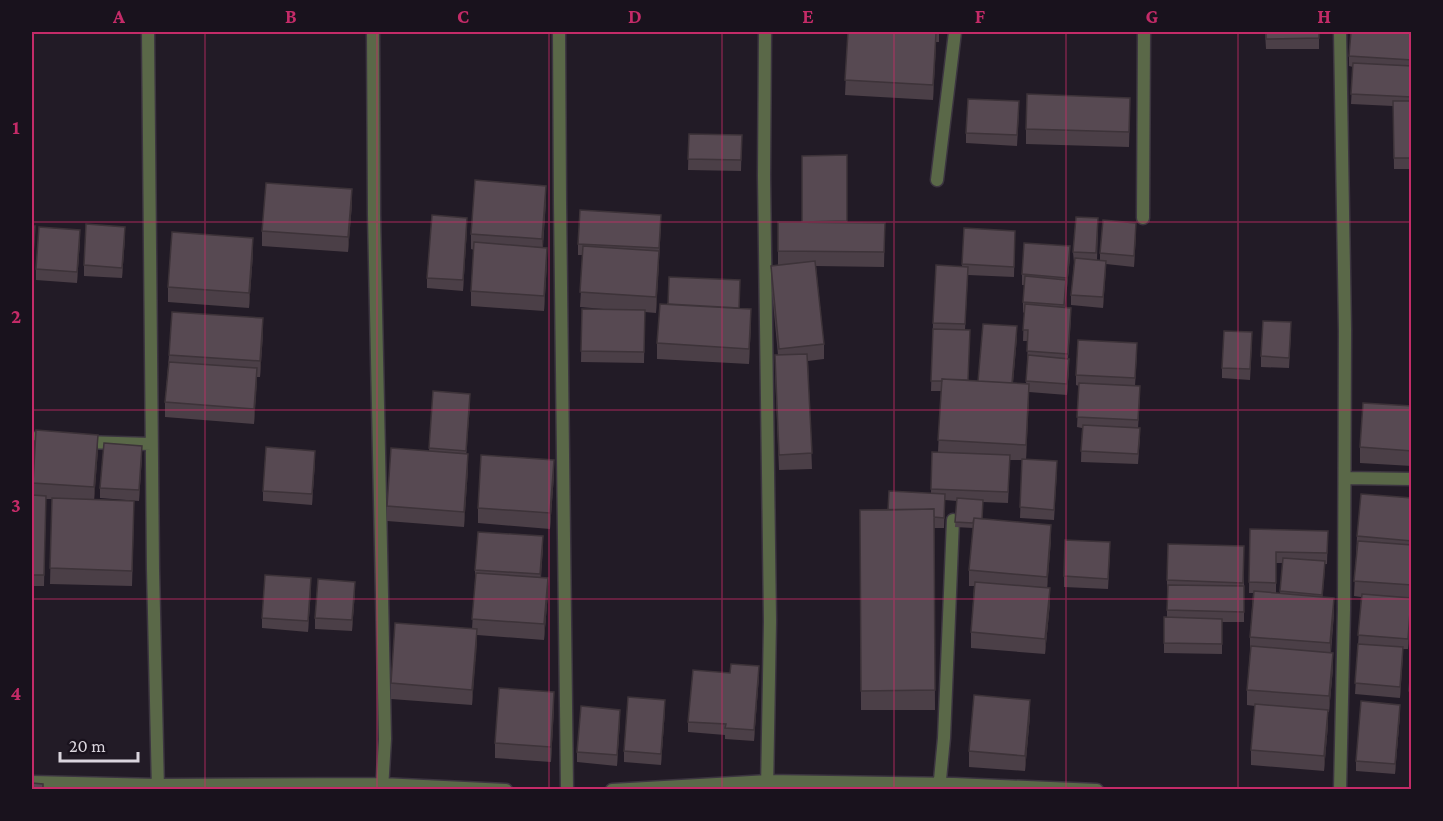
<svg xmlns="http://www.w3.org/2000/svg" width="1443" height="821" viewBox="0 0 1443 821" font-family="'Crimson Pro',serif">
<rect width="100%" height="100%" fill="#221b26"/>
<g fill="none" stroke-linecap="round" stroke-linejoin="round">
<g stroke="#3c3540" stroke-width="15">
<path id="minor" d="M148,32L153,569L158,790
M373,32L374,215L385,739L382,790
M559,32L560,202L567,790
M765,32L764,176L770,621L767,790
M937,180L955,32
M1143,218L1144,32
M32,438L51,440
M84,442L151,444
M1345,478L1412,479
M32,782L158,785L382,784L506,790
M612,790L768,781L954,784L1097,790
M939,790L944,738L953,520
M1340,790L1344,610L1345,330L1340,32"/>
</g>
<use href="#minor" stroke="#5a6848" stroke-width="12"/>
</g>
<path fill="#4b3f47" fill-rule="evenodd" d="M848,32H939V42H936L933,100L845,95Z
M1265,32H1319V49H1266Z
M1412,32V169H1394L1393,106L1351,104L1353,67L1349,66V56Z
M1019,112L1017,146L966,143V133Z
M1130,113L1129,147L1026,144V129Z
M689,134L742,135L741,171L688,170Z
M847,155V223H885L884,267L816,266L824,344V359L808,361L812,469L779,470L775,371V355H778L771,281V266L778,265V222H802Z
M546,201L543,247L547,263L544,311L471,306V291L474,250L471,249V234Z
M352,204L348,252L262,246V231Z
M661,225L656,313L645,312L644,363L581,362L582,309L615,310L580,307L583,255H578V244Z
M964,228L1015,231L1014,277L968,275L965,330L968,380L978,381L1017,337L1013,383L1026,384L1028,341H1023L1024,313L1023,312V302L1025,285H1022V274L1070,257L1065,308L1071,319L1068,359L1069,369L1067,395L1029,392L1026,459L1057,471L1054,520L1020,518L1022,460H1010L1008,503L983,502L982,519L1051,540L1047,587L1050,603L1045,654L971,648V632L974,586H969V570L973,528L955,527L957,501L945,500L944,528H934L935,710H861L860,510H888L931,493L932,452H938L941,391H931L933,323L962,266Z
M467,229L463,291L427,288V278Z
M1098,229L1097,260H1100V253L1136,234L1134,267L1106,264L1103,308L1071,305V295L1074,263L1073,252Z
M125,238L122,278L84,276V265Z
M80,240L77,283L36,280V269Z
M253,254L249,308L168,302V287Z
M740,291L739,308L751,324L749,364L657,359V343L668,304Z
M1291,333L1289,368L1261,367V356Z
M263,334L260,377H257L254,424L165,417V402L169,355Z
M1252,343L1250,380L1222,378V368Z
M1137,354L1135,386L1140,397L1138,428L1140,438L1138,464L1081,462L1082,428L1077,427L1079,386L1076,385V375Z
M433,391L470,404L466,453L468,469L464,527L387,521V506L429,451Z
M1412,406V466L1360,463V447Z
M98,450L94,500L134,516L132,586L50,584L52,499H46L44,586H32V495H33V483Z
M142,456L139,501L100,498V488Z
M315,462L312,505L263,501V491Z
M554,475L550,529L478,523V508Z
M1412,498L1411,609L1408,649H1403L1400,698L1355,694L1361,597L1354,596L1357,536Z
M1250,529L1328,531L1327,564H1325L1322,597L1334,613L1331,653L1333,668L1329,712H1328V725L1324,771L1251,765V750L1255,706L1247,705V690L1250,652V637L1253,593H1249ZM1276,563H1283L1280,593H1276Z
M1244,546V622H1222V654L1164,653V617L1167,618V580Z
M543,547L541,578L548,593L544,640L477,635L472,705L391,699V683L472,629L475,580V570Z
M1110,553L1108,589L1064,587V576Z
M311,589L308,632L262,628V618Z
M355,592L352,631L315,629V618Z
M1412,657V702H1409Z
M759,676L754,741L725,739V735L688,732V722Z
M554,708L551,762L495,758V743Z
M665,710L661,765L624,762V751Z
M1400,715L1395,774L1356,771V761Z
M1030,716L1025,771L969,767V751Z
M620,720L617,766L577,762V752Z"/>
<path fill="#3d3339" d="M936,33V49L933,100V85Z
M546,186V201L542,255V239Z
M352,189V204L348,252V237Z
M467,218V229L463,291V280Z
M1136,223V234L1134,267V256Z
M35,226V237L32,279V269Z
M125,227V238L122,278V268Z
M80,230V240L77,283V272Z
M253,238V254L249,308V293Z
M1070,246V257L1067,288V278Z
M547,248V263L544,311V296Z
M659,251V266L656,313V297Z
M1106,261V271L1103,308V297Z
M751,309V324L749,364V349Z
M263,318V334L260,377V361Z
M1017,326V337L1012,394V383Z
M1069,359V369L1067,395V384Z
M257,368V384L254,424V409Z
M1029,384V399L1026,461V445Z
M470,394V404L466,462V451Z
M98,435V450L94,502V487Z
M142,446V456L139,501V490Z
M315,451V462L312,505V494Z
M468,454V469L464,527V512Z
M554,460V475L550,529V513Z
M1051,525V540L1047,592V577Z
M543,536V547L540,585V574Z
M1325,561V571L1322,606V595Z
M311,578V589L308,632V621Z
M548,578V593L544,640V624Z
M355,582V592L352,631V620Z
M1050,588V603L1045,654V639Z
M1334,598V613L1330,658V643Z
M1411,598V609L1408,649V639Z
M477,629V645L472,705V690Z
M1403,647V658L1400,698V687Z
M1333,653V668L1329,712V696Z
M759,666V676L754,741V730Z
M554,692V708L551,762V747Z
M665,700V710L661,765V754Z
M1030,700V716L1025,771V756Z
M1400,705V715L1395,774V764Z
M620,710V720L617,766V755Z
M1328,710V725L1324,771V756Z"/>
<path fill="#574952" stroke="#3d3339" stroke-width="1.5" d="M848,32H901L936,33L933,85L845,80Z
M1266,32H1319V38L1266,39Z
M1351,32H1412V60L1349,56Z
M1353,63L1412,66V97L1351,94Z
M1027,94L1130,98L1129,132L1026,129Z
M968,99L1019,101L1017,135L966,133Z
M1393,101H1412V158H1394Z
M689,134L742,135L741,160L688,159Z
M847,155V221L802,222V156Z
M475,180L546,186L542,239L471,234Z
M266,183L352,189L348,237L262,231Z
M580,210L661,215L659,248L578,244Z
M432,215L467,218L463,280L427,278Z
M1076,217L1098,218L1096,253L1073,252Z
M1103,220L1136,223L1134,256L1100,253Z
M778,222L885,223L884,252L778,251Z
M86,224L125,227L122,268L84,265Z
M32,226H35L32,269Z
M39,227L80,230L77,272L36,269Z
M964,228L1015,231L1014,267L962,264Z
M172,232L253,238L249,293L168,287Z
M474,242L547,248L544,296L471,291Z
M1024,243L1070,246L1067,278L1022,274Z
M583,246L659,251L656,297L580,292Z
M1075,258L1106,261L1103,297L1071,295Z
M815,261L824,344L779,349L771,266Z
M936,265L968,267L965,324L933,323Z
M1025,276L1066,280L1064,305L1023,302Z
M669,277L740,280L739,308L668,304Z
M660,304L751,309L749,349L657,343Z
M1025,304L1071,308L1068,354L1027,351L1028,330H1023Z
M582,309L645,310L644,352L581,351Z
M172,312L263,318L260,361L169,355Z
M1263,321L1291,322L1289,358L1261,356Z
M983,324L1017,326L1012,383L978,381Z
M933,329L970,330L968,380L942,379V381H931Z
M1224,331L1252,332L1250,369L1222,368Z
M1078,340L1137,343L1135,378L1076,375Z
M807,354L812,453L779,455L775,355Z
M1028,355L1069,359L1067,384L1026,381Z
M169,362L257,368L254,409L165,402Z
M942,379L1029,384L1026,445L938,440Z
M1079,383L1140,386L1138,420L1077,417Z
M433,391L470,394L466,451L429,448Z
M1363,403L1412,406V451L1360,447Z
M1083,425L1140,428L1138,454L1081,451Z
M36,430L98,435L94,487L33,483Z
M32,441H34L32,474Z
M104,443L142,446L139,490L100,488Z
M266,447L315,451L312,494L263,491Z
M391,448L468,454L464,512L387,506Z
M932,452L1010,455L1008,492L931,489Z
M481,455L554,460L550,513L478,508Z
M1022,459L1057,461L1054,510L1020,507Z
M889,491L945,494L944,518L934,517V509L888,510Z
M1361,494L1412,498V541L1357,536Z
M32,495L46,496L44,575H32Z
M52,498L134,501L132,571L50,568Z
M957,498L983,500L982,519L974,518L973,523L955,522Z
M934,509L935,690L861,691L860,510Z
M974,518L1051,525L1047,577L969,570Z
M1250,529L1328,531L1327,553L1276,552V583L1249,582Z
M478,532L543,536L540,574L475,570Z
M1065,540L1110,542L1108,579L1064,576Z
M1358,541L1412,545V585L1354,581Z
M1168,544L1244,546L1243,583L1167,580Z
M1283,558L1325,561L1322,595L1280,591Z
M476,573L548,578L544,624L472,619Z
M265,575L311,578L308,621L262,618Z
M318,579L355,582L352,620L315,618Z
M975,582L1050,588L1045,639L971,632Z
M1168,585L1244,586V612L1167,610Z
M1254,591L1334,598L1330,643L1250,637Z
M1362,594L1411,598L1408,639L1358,635Z
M1164,617L1222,619V644L1164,643Z
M395,623L477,629L472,690L391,683Z
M1358,644L1403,647L1400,687L1355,683Z
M1251,646L1333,653L1329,696L1247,690Z
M1412,657V692L1409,691Z
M731,664L759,666L754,730L725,728L726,724L688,722L693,670L730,673Z
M499,688L554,692L551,747L495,743Z
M974,695L1030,700L1025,756L969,751Z
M628,697L665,700L661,754L624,751Z
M1361,701L1400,705L1395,764L1356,761Z
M1255,704L1328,710L1324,756L1251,750Z
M581,706L620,710L617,755L577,752Z
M32,783L43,784V789H32Z"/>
<path fill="none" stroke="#c42b68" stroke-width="1.5" stroke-opacity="0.55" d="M205,32V790M377,32V790M549,32V790M722,32V790M894,32V790M1066,32V790M1238,32V790M32,222H1412M32,410H1412M32,599H1412"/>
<rect width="1443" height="821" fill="none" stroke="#19121d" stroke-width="66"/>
<path d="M60 752v9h78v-9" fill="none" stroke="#dad5dd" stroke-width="3"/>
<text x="69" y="752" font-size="18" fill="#dad5dd" stroke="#19121d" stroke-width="4.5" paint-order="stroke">20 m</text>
<rect x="33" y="33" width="1377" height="755" fill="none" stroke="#c42b68" stroke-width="2"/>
<g font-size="20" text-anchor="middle" font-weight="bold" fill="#c42b68">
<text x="119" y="23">A</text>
<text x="291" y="23">B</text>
<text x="463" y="23">C</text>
<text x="635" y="23">D</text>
<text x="808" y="23">E</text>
<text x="980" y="23">F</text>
<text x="1152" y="23">G</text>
<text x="1324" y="23">H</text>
<text x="16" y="134">1</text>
<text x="16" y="323">2</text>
<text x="16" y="512">3</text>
<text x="16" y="700">4</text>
</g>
</svg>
